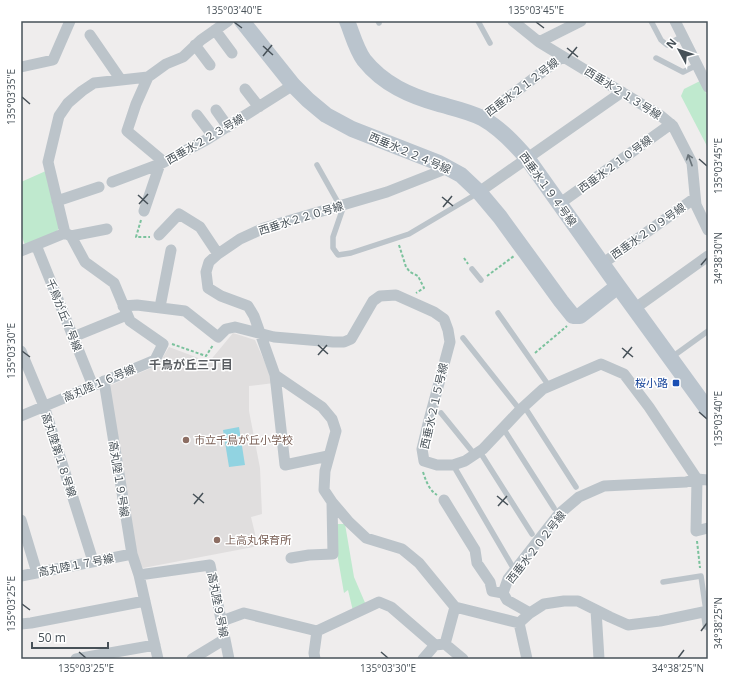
<svg xmlns="http://www.w3.org/2000/svg" width="729" height="680" viewBox="0 0 729 680" font-family="'Open Sans','Noto Sans JP',sans-serif">
  <rect width="100%" height="100%" fill="#efeded"/>
  <!-- education -->
  <path fill="#e0dede" d="M233,333l22,7 19,43 -25,3v25l11,57 2,46 -11,3 7,29 -115,22 -3,-3 -4,-12 -29,-166 51,-22 11,-18 40,15z"/>
  <!-- green -->
  <path fill="#bfe9ce" d="M700,81l8,16v51l-27,-52 3,-7z
    M48,170l12,57 -4,5 -31,13 -4,-11v-52z
    M332,524h13l9,53 12,28 -13,6 -5,-21 -4,3z"/>
  <!-- water -->
  <path fill="#91d3e1" d="M239,427l6,38 -16,2 -6,-37z"/>
  <g fill="none" stroke-linecap="round" stroke-linejoin="round">
    <!-- path -->
    <path stroke="#7bc29d" stroke-width="2" stroke-dasharray="3 2" stroke-linecap="butt" d="M141,220l-5,17h14
      M399,245l7,22 4,5 8,4 6,12 -8,5
      M464,258l4,6
      M487,276l27,-20
      M172,344l34,12 7,-11
      M535,353l32,-27
      M423,472c3,9 6,18 14,23
      M697,541l3,27"/>
    <!-- lane -->
    <path stroke="#bcc4ca" stroke-width="5.5" d="M378,21l1,2
      M478,21l12,22
      M651,21l10,19 6,5 16,-9
      M656,58l27,14 14,-7
      M317,165l23,41
      M344,205l-11,32v11l5,7 13,-2 58,-19 69,-41
      M472,269l9,11
      M498,313l51,73
      M463,338l57,72
      M672,357l36,-26
      M524,406l52,81
      M441,413l34,42
      M503,428l51,80
      M480,452l52,82
      M456,470l59,101
      M663,582l38,-6 5,35"/>
    <!-- street -->
    <path stroke="#bcc4ca" stroke-width="11" d="M513,21l26,21 42,-21
      M675,21l33,66
      M215,30l17,23
      M90,35l31,45
      M539,42l122,74 12,10 19,37 4,42 12,25
      M195,45l15,20
      M21,67l32,-7 17,-39
      M148,77l-12,27 -9,27 37,31
      M245,89l14,18
      M216,110l12,17
      M197,115l16,21
      M481,118l81,-61
      M448,168l-61,24 -123,36 -24,11 -22,15 -9,8 -3,10 2,16 13,8 27,10 6,10 21,59 47,32 10,12 4,12 -11,40 -1,19 8,12 17,20 17,16 36,11 17,14 36,44 64,16 11,-10 14,-9 20,-3h14l32,16 18,8 32,-4 48,-10
      M112,182l48,-18 46,-24 87,-55
      M479,192l143,-100
      M57,201l42,-14
      M559,204l112,-80
      M144,211l16,-47
      M65,233l-17,-71 11,-46 9,-13 14,-12 12,-8 54,-6 18,-13 17,-7 18,-17 27,-19
      M159,235l20,-21 21,13 18,27
      M71,236l36,-7
      M36,245l57,141
      M21,251l44,-18
      M602,264l93,-66
      M123,306l14,-1 48,6 33,26 8,-8 9,-2 39,10 59,5h11l7,-3 22,-38 7,-5 16,-1 38,17 10,7 4,11 2,12 -22,82 -6,25 2,12 13,4h16l12,-4 18,-12 37,-39 23,-21 58,-25 23,10 25,33 48,72
      M160,307l11,-57
      M634,309l74,-53
      M73,337l54,-22
      M21,351l23,55 49,155
      M275,375l10,90 43,-9
      M104,381l28,173 7,21
      M21,416l134,-56 8,-16 -33,-23 -16,-38 -29,-21 -14,-26 -6,-3
      M697,479l-1,52 12,-3
      M444,500l31,50 2,13 13,19 2,9 11,2
      M21,520l16,53
      M291,558l18,-3 24,-1 -1,-52
      M21,576l111,-22
      M455,607l-10,37 18,15
      M596,610l3,49
      M706,611l2,14
      M530,613l-23,-13 -4,-7 5,-14 51,-65 20,-17 25,-11 82,-4 11,-3 11,1
      M222,621l22,-8 73,18
      M519,623l8,36
      M21,624l10,-1 114,-22
      M317,631l62,-29 12,5 44,38 10,-1
      M76,659l79,-14
      M158,659l-19,-84 71,-10 19,94
      M192,659l33,-20
      M315,659l-1,-6 3,-22
      M423,659l12,-14"/>
    <!-- secondary -->
    <path stroke="#bac4cd" stroke-width="16" d="M242,21l51,64 15,15 18,15 26,14 87,34 22,12 18,17 21,25 61,84 12,15h7l38,-30
      M347,21c5,12 9,28 17,39 19,24 46,36 75,44 14,4 29,7 43,14 18,10 32,25 45,40l91,128 90,124"/>
  </g>
  <!-- one-way arrows -->
  <defs><path id="oneway-shaft" d="M-6 0H5M1.5-3L5.5 0L1.5 3" fill="none" stroke-width="1.6" stroke-linecap="round" stroke-linejoin="round"/></defs>
  <use stroke="#6a747a" href="#oneway-shaft" transform="translate(690 160) rotate(-110)"/>
  <!-- ticks -->
  <path fill="none" stroke="#475158" stroke-width="1.5" d="M234,22l8,6M536,22l8,6M263,46l10,9M567,48l11,9M263,56l9,-11M568,58l9,-11M22,97l8,7M699,159l8,7M138,195l10,9M442,197l11,9M139,204l9,-10M443,207l9,-11M701,265l6,-7M318,345l10,9M622,348l11,9M22,351l8,6M318,355l9,-10M623,358l9,-11M699,412l8,7M193,494l11,9M497,496l11,9M194,504l9,-11M498,506l9,-10M22,604l8,6M701,631l6,-8M79,652l7,6M381,652l7,6M678,658l6,-8"/>
  <!-- markers -->
  <rect fill="#1a4fb4" stroke="#fff" stroke-width="1.5" x="672" y="379" width="8" height="8" rx="2"/>
  <g fill="#8d6e63" stroke="#fff" stroke-width="1.5">
    <circle cx="186" cy="440" r="4"/>
    <circle cx="217" cy="540" r="4"/>
  </g>
  <g text-anchor="middle" stroke-width="3" stroke-linejoin="round" paint-order="stroke">
    <!-- street labels -->
    <g font-size="11" fill="#475158" stroke="#fff">
      <text transform="translate(522 87) rotate(-37)" y="4">西垂水２１２号線</text>
      <text transform="translate(623 93) rotate(32)" y="4">西垂水２１３号線</text>
      <text transform="translate(205 139) rotate(-30)" y="4">西垂水２２３号線</text>
      <text transform="translate(410 153) rotate(23)" y="4">西垂水２２４号線</text>
      <text transform="translate(615 164) rotate(-36)" y="4">西垂水２１０号線</text>
      <text transform="translate(548 189) rotate(54)" y="4">西垂水１９４号線</text>
      <text transform="translate(301 218) rotate(-17)" y="4">西垂水２２０号線</text>
      <text transform="translate(648 231) rotate(-35)" y="4">西垂水２０９号線</text>
      <text transform="translate(64 315) rotate(68)" y="4">千鳥が丘７号線</text>
      <text transform="translate(99 383) rotate(-23)" y="4">高丸陸１６号線</text>
      <text transform="translate(434 406) rotate(-77)" y="4">西垂水２１５号線</text>
      <text transform="translate(59 455) rotate(72)" y="4">高丸陸第１８号線</text>
      <text transform="translate(119 479) rotate(81)" y="4">高丸陸１９号線</text>
      <text transform="translate(536 547) rotate(-52)" y="4">西垂水２０２号線</text>
      <text transform="translate(76 565) rotate(-11)" y="4">高丸陸１７号線</text>
      <text transform="translate(218 605) rotate(79)" y="4">高丸陸９号線</text>
    </g>
    <!-- transit labels -->
    <g font-size="11" fill="#164399" stroke="#fff" text-anchor="end">
      <text x="668" y="387">桜小路</text>
    </g>
    <!-- education labels -->
    <g font-size="11" fill="#785e54" stroke="#fff" text-anchor="start">
      <text x="194" y="444">市立千鳥が丘小学校</text>
      <text x="225" y="544">上高丸保育所</text>
    </g>
    <!-- neighbourhood labels -->
    <g font-size="12" font-weight="bold" fill="#5a5d61" stroke="#fff">
      <text x="191" y="369">千鳥が丘三丁目</text>
    </g>
  </g>
  <!-- border -->
  <rect width="729" height="680" fill="none" stroke="#ffffff" stroke-width="44"/>
  <!-- north arrow -->
  <g transform="translate(679 50) rotate(310)" stroke="#ffffff" stroke-width="3" paint-order="stroke">
  <path d="M0-3L7 15L0 10L-7 15Z" fill="#475158"/>
  <text y="-6" font-size="11" font-weight="bold" text-anchor="middle" fill="#475158">N</text>
  </g>
  <!-- scale -->
  <path d="M32 642v6h76v-6" fill="none" stroke="#475158" stroke-width="2"/>
  <text x="38" y="642" font-size="12" fill="#475158" stroke="#ffffff" stroke-width="3" paint-order="stroke">50 m</text>
  <rect x="22" y="22" width="685" height="636" fill="none" stroke="#475158" stroke-width="1.5"/>
  <g font-size="10" text-anchor="middle" fill="#475158">
    <text x="234" y="14">135°03'40"E</text>
    <text x="536" y="14">135°03'45"E</text>
    <text transform="translate(11 97) rotate(-90)" y="4">135°03'35"E</text>
    <text transform="translate(718 166) rotate(-90)" y="4">135°03'45"E</text>
    <text transform="translate(718 258) rotate(-90)" y="4">34°38'30"N</text>
    <text transform="translate(11 351) rotate(-90)" y="4">135°03'30"E</text>
    <text transform="translate(718 419) rotate(-90)" y="4">135°03'40"E</text>
    <text transform="translate(11 604) rotate(-90)" y="4">135°03'25"E</text>
    <text transform="translate(718 623) rotate(-90)" y="4">34°38'25"N</text>
    <text x="86" y="672">135°03'25"E</text>
    <text x="388" y="672">135°03'30"E</text>
    <text x="678" y="672">34°38'25"N</text>
  </g>
</svg>
